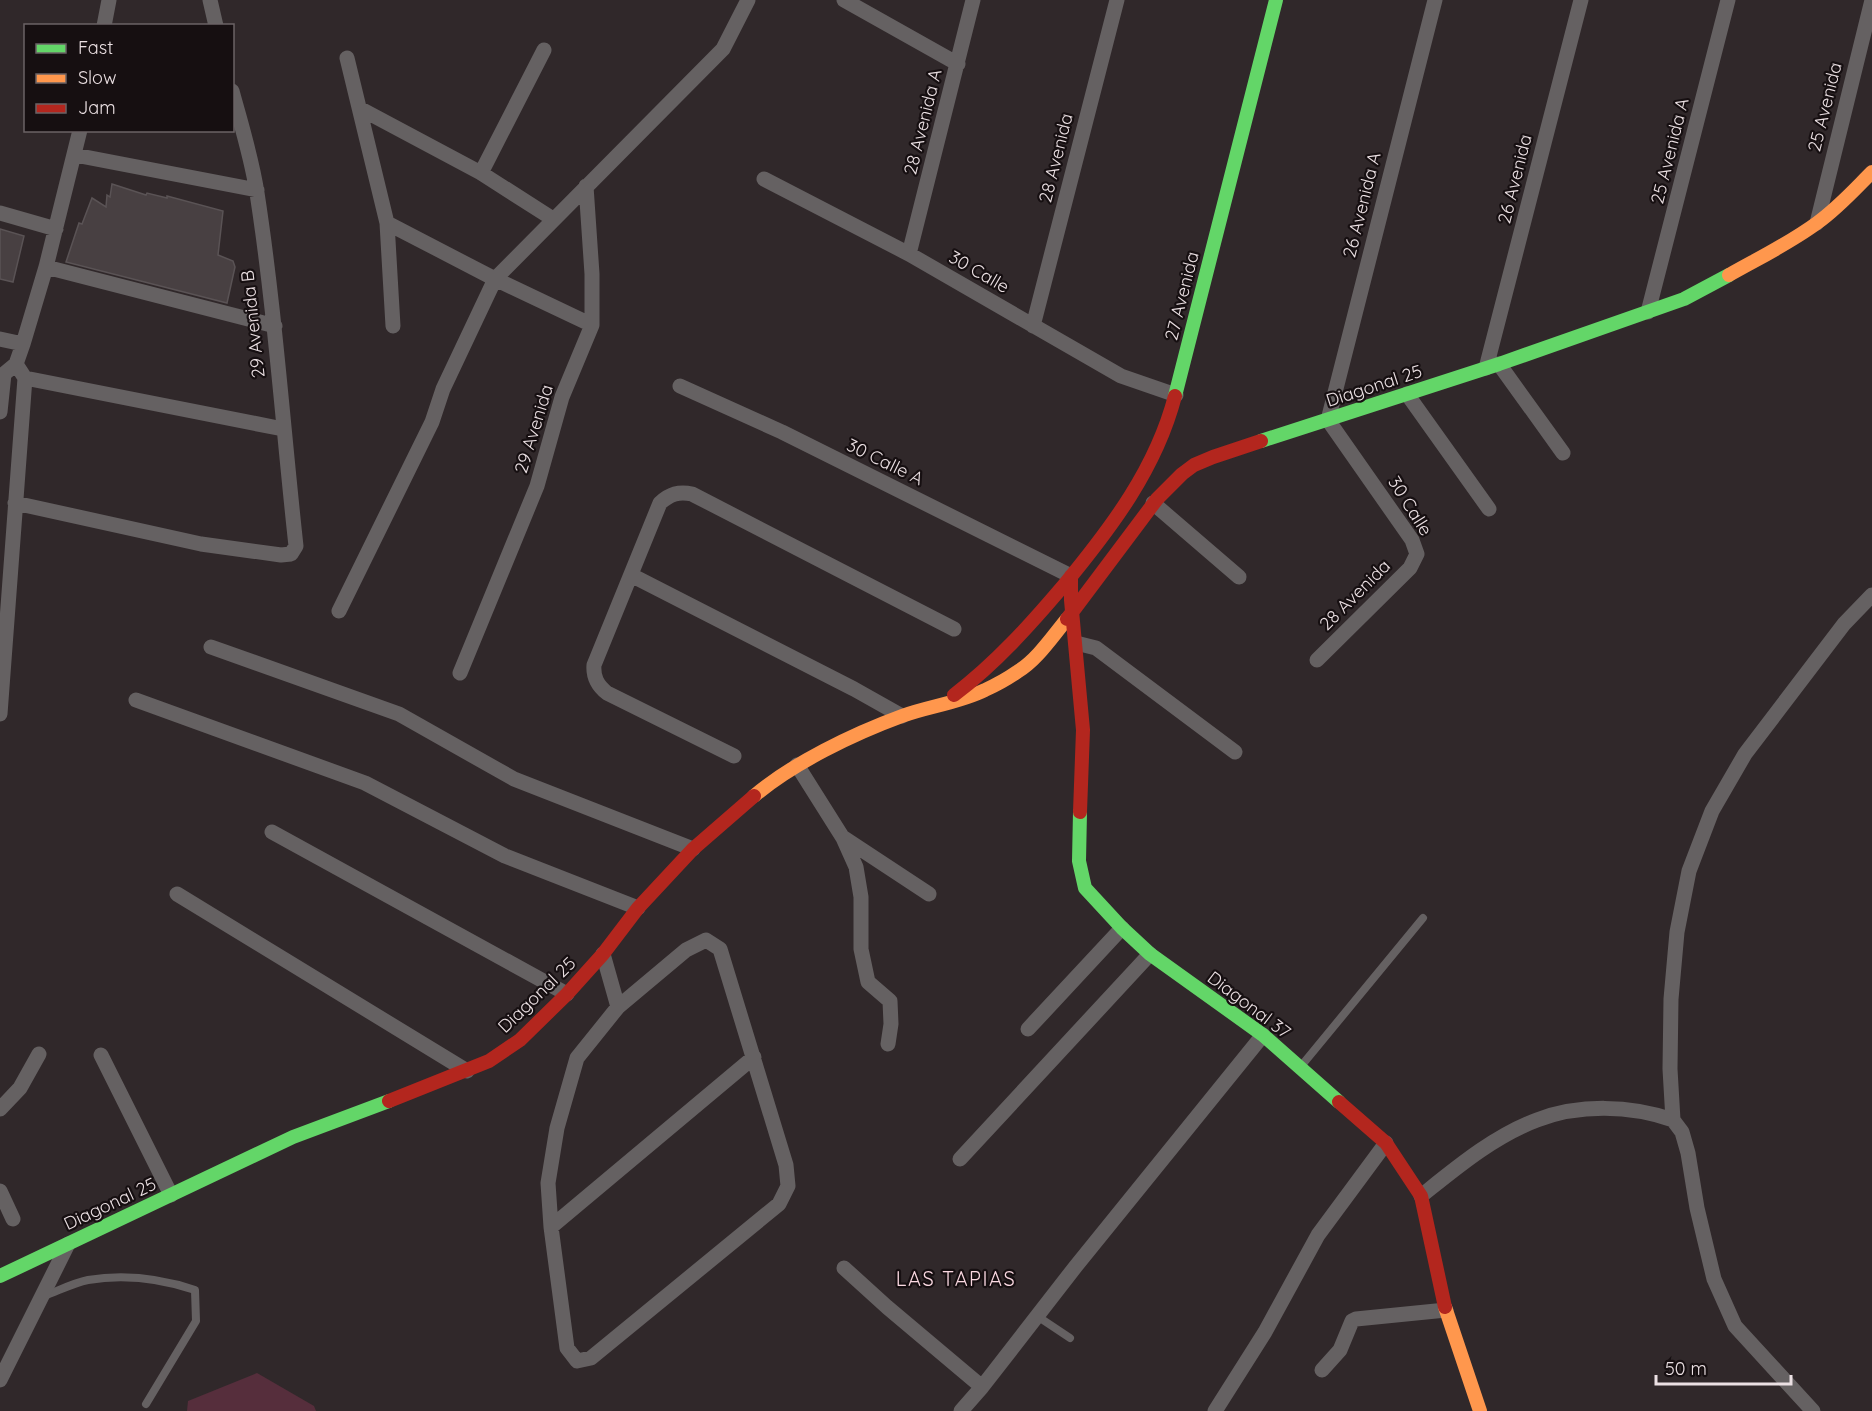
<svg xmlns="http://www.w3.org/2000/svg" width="1872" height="1411" viewBox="0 0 1872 1411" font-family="Quicksand,sans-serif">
  <rect width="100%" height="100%" fill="#30282a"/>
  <!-- green -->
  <path fill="#562e3c" d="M257,1373l57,33 2,5h-129l1,-10z"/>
  <!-- building -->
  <path fill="#484042" stroke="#5a5355" stroke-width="1.5" d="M112,184l34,11 1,-2 20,5v-2l56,15 -5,44 15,6 2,6 -8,36 -161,-41 13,-39 3,1 10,-26 14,9 1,-12 3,2z
    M0,229l24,7 -11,46 -13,-3z"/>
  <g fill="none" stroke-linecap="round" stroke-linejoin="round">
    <!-- lane -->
    <path stroke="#656162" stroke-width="8" d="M1302,1065l121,-147
      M44,1296c14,-5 29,-13 44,-16 36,-6 74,-1 107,10l1,31 -50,83
      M1037,1316l33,22"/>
    <!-- street -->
    <path stroke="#656162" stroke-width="15" d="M210,0l6,26
      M844,0l114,64
      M104,26l5,-26
      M347,58l40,165 6,103
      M361,109l120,64 72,46
      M75,155l182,35
      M481,173l63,-123
      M764,179l145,75 212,122 55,19
      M0,213l56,16
      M387,223l108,56 97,46
      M1817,223l55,-223
      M909,254l64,-254
      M46,267l229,59
      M1648,312l80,-312
      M1033,326l84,-326
      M0,339l23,5
      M1499,364l64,89
      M1486,368l95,-368
      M25,378l258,51
      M680,386l102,46 289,144
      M1407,394l82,115
      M0,412l4,-38 12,-10 7,-20 23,-77 34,-137
      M15,503l186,41 80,11 10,-1 5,-8c-13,-118 -21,-236 -39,-353 -5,-34 -16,-69 -25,-102
      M1153,503l86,74
      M631,575l223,114 48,27
      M339,611l93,-189 11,-33 52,-110 228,-230 25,-49
      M1076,643l20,5 139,104
      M211,647l188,67 115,65 179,70
      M1317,660l93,-92 7,-14 -5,-14 -84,-120 107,-420
      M460,673l77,-187 25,-89 30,-72v-51l-6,-88
      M136,700l229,83 140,73 133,52
      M0,714l25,-336 -9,-14
      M734,756l-127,-63c-10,-8 -14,-16 -13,-28l66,-162c10,-9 19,-12 32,-9l262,135
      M797,765l46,73 13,29 5,30v52l7,33 22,19 1,23 -3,20
      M272,832l295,162
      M844,838l85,56
      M177,894l290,177
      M706,940l14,9 66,216 2,21 -9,18 -188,154 -14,3 -10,-13 -16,-121 -3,-44 9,-55 20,-70 41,-51 68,-57z
      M603,954l15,53
      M1028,1029l94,-101
      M101,1055l70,140
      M0,1109l20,-21 19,-34
      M960,1159l190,-205
      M0,1191l13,28
      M1421,1196c35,-28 73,-60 116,-76 42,-16 93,-15 136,0
      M551,1227l203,-170
      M844,1268l43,39 95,80
      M1322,1370l18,-20 12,-29 4,-2 90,-9
      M0,1380l68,-136
      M961,1411l21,-24 94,-121 187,-231
      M1215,1411l50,-79 53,-97 68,-92
      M1813,1411l-78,-85 -21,-47 -17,-71 -9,-55 -6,-21 -9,-12 -3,-51 1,-70 6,-67 12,-61 23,-60 33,-57 99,-130 28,-29"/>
    <!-- fast -->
    <path stroke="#63d668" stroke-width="14" d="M1175,396l101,-396
      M1261,441l238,-77 185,-65 45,-24
      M1080,812l-1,49 6,27 37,40 28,26 113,81 76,67
      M0,1276l293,-139 96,-36"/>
    <!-- slow -->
    <path stroke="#ff974d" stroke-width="14" d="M1729,275c30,-17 61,-32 88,-52 21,-15 37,-33 55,-51
      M754,796c39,-33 99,-62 148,-80 27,-10 57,-13 83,-26 11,-5 22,-11 32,-18 20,-12 35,-35 50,-53
      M1445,1307l35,104"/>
    <!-- jam -->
    <path stroke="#b3261e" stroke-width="14" d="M1071,576v24l12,130 -3,82
      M1067,619l90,-120 25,-25 12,-9 19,-8 48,-16
      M954,695c42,-32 76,-70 110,-110 47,-57 92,-116 111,-189
      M389,1101l100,-40 31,-21 47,-46 36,-40 35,-46 55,-59 61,-53
      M1339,1102l47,41 35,53 24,111"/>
  </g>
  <g text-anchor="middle" stroke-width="4.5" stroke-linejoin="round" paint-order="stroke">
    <!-- street labels -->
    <g font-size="18" fill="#ebe0e3" stroke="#160f11">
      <text transform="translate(1825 107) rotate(-76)" y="6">25 Avenida</text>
      <text transform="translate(923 122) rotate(-76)" y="6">28 Avenida A</text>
      <text transform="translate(1670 151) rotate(-76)" y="6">25 Avenida A</text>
      <text transform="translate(1056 158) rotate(-76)" y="6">28 Avenida</text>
      <text transform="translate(1515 179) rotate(-76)" y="6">26 Avenida</text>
      <text transform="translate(1362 205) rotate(-76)" y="6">26 Avenida A</text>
      <text transform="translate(979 272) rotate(30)" y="6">30 Calle</text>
      <text transform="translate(1182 296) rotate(-76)" y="6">27 Avenida</text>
      <text transform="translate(253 324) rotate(-96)" y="6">29 Avenida B</text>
      <text transform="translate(1374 386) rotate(-18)" y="6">Diagonal 25</text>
      <text transform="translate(534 429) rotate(-73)" y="6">29 Avenida</text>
      <text transform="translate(885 462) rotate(26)" y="6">30 Calle A</text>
      <text transform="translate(1410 506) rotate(58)" y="6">30 Calle</text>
      <text transform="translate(1355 595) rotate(-45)" y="6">28 Avenida</text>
      <text transform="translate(537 995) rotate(-44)" y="6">Diagonal 25</text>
      <text transform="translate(1249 1005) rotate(37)" y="6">Diagonal 37</text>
      <text transform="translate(110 1204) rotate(-25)" y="6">Diagonal 25</text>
    </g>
    <!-- neighbourhood labels -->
    <g font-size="20" letter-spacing="1.5" fill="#fbd9e2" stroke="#160f11">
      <text x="956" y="1286">LAS TAPIAS</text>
    </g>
  </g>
  <!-- legend -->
  <rect x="24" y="24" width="210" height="108" fill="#160f11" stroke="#6b6365" stroke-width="1.5"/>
  <rect x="36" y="44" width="30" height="9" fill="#63d668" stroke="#6b6365" stroke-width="1.5"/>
  <text x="78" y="54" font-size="18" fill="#ebe0e3">Fast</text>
  <rect x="36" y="74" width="30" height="9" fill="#ff974d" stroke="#6b6365" stroke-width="1.5"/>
  <text x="78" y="84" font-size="18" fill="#ebe0e3">Slow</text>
  <rect x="36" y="104" width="30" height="9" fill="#b3261e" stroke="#6b6365" stroke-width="1.5"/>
  <text x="78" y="114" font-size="18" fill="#ebe0e3">Jam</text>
  <!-- scale -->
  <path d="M1656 1375v9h135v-9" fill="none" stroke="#ebe0e3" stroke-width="3"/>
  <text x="1665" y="1375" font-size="18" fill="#ebe0e3" stroke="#160f11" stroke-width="4.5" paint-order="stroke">50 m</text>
</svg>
